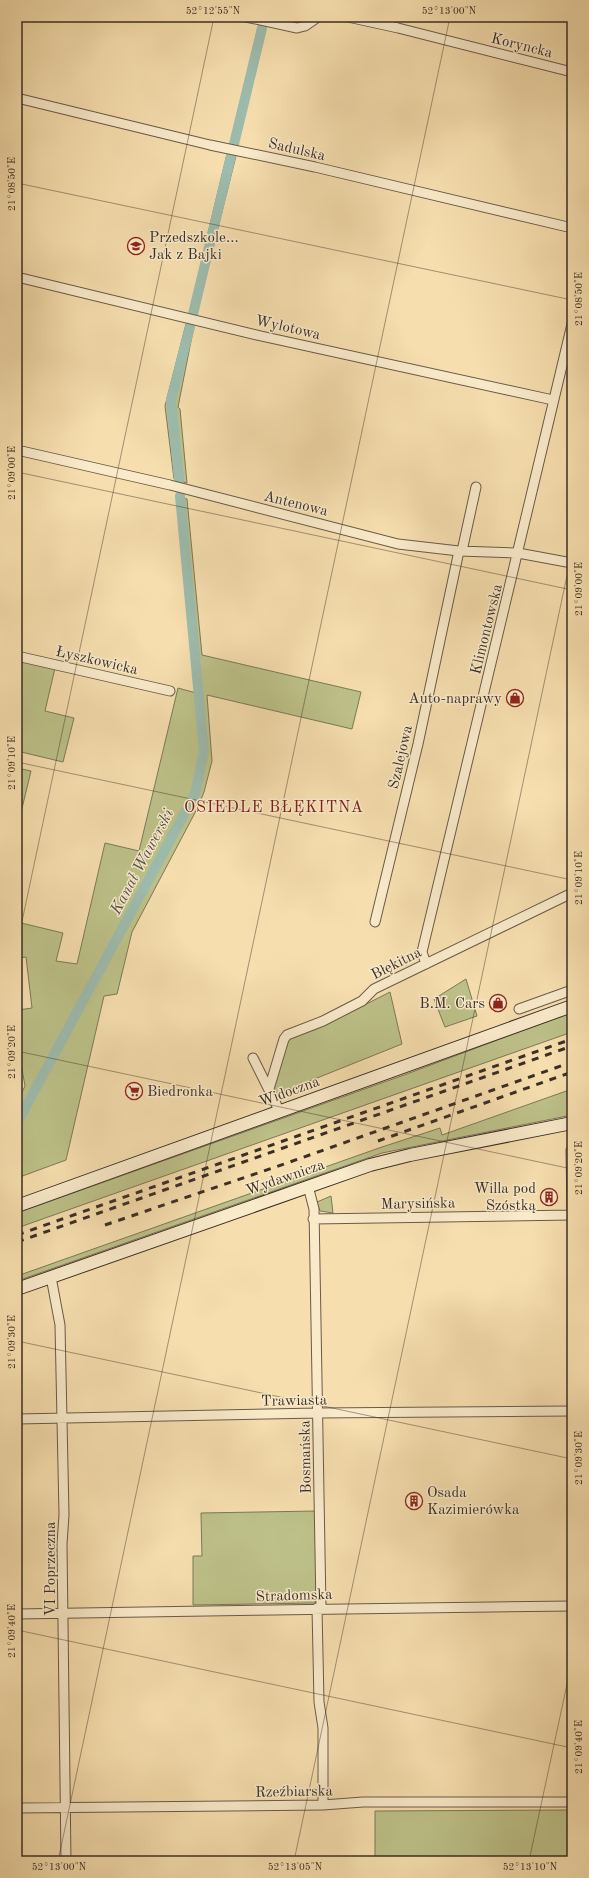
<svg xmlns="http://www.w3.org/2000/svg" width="589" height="1878" viewBox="0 0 589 1878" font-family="'Old Standard TT',serif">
  <rect width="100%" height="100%" fill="#f6deae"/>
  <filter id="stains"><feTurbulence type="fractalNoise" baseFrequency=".005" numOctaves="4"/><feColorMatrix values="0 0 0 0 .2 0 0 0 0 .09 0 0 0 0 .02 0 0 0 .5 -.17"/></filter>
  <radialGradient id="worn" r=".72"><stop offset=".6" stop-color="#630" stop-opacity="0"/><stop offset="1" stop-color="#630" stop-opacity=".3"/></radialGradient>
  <!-- green -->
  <path fill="#bdc189" stroke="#7c7858" d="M258,27l8,2 -28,114 -6,-1z
    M227,154l9,2 -40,159 -5,-1 18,-80 -1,-1z
    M186,324l8,2 -16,81 2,2 7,74 -13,-4 -9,-73z
    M177,497l10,2 15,156 159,37 -9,37 -145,-34 5,66 -8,31 -6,15 -66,125 -15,62 -13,2 -38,164 -49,18v-76l8,-16 -8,-46v-15l4,-1 -3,-14 14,-2 -6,-51 -9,1v-36l46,11 -7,28 21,3 28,-121 34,8 39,-163 18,5z
    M26,661l29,7 -10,43 29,7 -11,44 -46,-11v-69l4,-18z
    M17,768l14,3 -14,58z
    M466,979l11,37 -32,11 -11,-28z
    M390,992l12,52 -125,50 -3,-5 11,-41 3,-8 5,-4 32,-11z
    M572,1012v20l-555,196v-15l387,-138z
    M572,1089v26l-190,38 -365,128v-5l362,-128 61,-20 2,7z
    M331,1196l2,17 -13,-2 -3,-9z
    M316,1511l1,87 -2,5 -122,2v-49h9l-1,-43z
    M568,1810l1,51h-194v-50z"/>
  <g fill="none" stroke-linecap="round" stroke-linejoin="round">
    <!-- canal -->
    <path stroke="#9dbcad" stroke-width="10" d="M234,144l28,-116
      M193,314l38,-158
      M179,479l-8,-79 19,-73
      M17,1123l178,-329 9,-43 -24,-255"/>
    <!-- street casing -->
    <g stroke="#6a5a48" stroke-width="11">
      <path id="street" d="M246,17l51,11 8,-2 13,-9
        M348,17l50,11 174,44
        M17,98l193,47 105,22 257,61
        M17,277l244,59 292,64
        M17,450l153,35 228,59 61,7 59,2 54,10
        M462,551l14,-64
        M17,656l153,35
        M375,922l43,-178 41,-193
        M426,964l-4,-12 150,-628
        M519,1009l53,-19
        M253,1058l27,54
        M269,1089l15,-50 3,-4 36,-14 39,-20 12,-12 198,-96
        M571,1150l1,63
        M308,1186l6,23 7,399
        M313,1219l259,-4
        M51,1277l9,48 4,190 -2,29 4,317
        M17,1419l301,-6 254,-2
        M317,1608l2,94 4,26v77
        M17,1614c185,-2 370,-7 555,-8
        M17,1808l306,-3 40,-3h209"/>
    </g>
    <!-- secondary casing -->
    <g stroke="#3b2e26" stroke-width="14">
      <path id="secondary" d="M17,1206l555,-200
        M17,1289l353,-124 40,-10 162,-32"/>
    </g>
    <!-- street -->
    <use href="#street" stroke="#f9eaca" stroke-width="9"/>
    <!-- secondary -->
    <use href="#secondary" stroke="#f9eaca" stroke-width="12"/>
    <!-- rail -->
    <path stroke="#3b2e26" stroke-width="3" stroke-dasharray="7 7" stroke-linecap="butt" d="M378,1141l194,-69
      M105,1225l182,-62 285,-101
      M17,1235l555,-196
      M17,1242l555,-196"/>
  </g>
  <!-- ticks -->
  <path fill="none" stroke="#3b2e26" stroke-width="1" stroke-opacity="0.45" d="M17,183l555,117M17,472l555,118M17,762l555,118M17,945l197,-928M17,1051l555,118M17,1341l555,118M17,1630l555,118M58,1861l392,-1844M294,1861l278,-1309M529,1861l43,-200"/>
  <!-- icons -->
  <defs>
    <g id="school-ring" transform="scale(0.9)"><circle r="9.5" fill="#f9eaca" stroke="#8f2418" stroke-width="1.5"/><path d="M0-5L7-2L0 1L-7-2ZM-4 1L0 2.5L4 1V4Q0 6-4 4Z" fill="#8f2418"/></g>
    <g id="shop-ring" transform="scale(0.9)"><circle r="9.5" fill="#f9eaca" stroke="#8f2418" stroke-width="1.5"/><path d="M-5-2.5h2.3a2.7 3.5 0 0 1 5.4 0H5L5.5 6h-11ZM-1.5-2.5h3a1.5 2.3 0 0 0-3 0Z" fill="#8f2418"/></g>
    <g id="supermarket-ring" transform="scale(0.9)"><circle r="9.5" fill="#f9eaca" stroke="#8f2418" stroke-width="1.5"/><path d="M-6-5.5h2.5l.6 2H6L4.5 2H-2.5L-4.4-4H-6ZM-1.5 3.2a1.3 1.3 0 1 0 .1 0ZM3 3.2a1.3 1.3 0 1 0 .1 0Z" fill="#8f2418"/></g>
    <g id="building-ring" transform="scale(0.9)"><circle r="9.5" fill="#f9eaca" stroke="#8f2418" stroke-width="1.5"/><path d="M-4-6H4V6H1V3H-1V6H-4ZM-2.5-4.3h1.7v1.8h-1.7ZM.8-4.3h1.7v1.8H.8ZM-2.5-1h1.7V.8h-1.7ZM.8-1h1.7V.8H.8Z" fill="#8f2418"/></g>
  </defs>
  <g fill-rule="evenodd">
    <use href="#school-ring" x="136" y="246"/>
    <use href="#shop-ring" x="515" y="698"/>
    <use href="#shop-ring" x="498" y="1003"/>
    <use href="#supermarket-ring" x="134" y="1091"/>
    <use href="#building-ring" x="549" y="1197"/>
    <use href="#building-ring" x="414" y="1501"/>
  </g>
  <g text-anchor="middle" stroke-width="3" stroke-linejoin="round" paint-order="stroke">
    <!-- street labels -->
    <g font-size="15" fill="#3b2e26" stroke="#f9eaca">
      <text transform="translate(522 45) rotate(14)" y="5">Koryncka</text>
      <text transform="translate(297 149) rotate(13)" y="5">Sadulska</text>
      <text transform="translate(288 327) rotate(13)" y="5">Wylotowa</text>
      <text transform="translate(296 503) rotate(14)" y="5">Antenowa</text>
      <text transform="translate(486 629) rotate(-76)" y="5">Klimontowska</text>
      <text transform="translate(97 660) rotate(13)" y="5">Łyszkowicka</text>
      <text transform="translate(400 757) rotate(-77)" y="5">Szalejowa</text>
      <text transform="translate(396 963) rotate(-27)" y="5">Błękitna</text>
      <text transform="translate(289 1091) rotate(-20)" y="5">Widoczna</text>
      <text transform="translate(285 1177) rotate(-19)" y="5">Wydawnicza</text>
      <text transform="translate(418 1203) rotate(-1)" y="5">Marysińska</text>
      <text transform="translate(294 1400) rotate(-1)" y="5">Trawiasta</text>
      <text transform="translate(305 1457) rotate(-91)" y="5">Bosmańska</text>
      <text transform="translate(50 1569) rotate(-90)" y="5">VI Poprzeczna</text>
      <text transform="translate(294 1595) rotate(-2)" y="5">Stradomska</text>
      <text transform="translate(294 1791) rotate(-1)" y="5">Rzeźbiarska</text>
    </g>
    <!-- poi labels -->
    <g font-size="15" fill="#3b2e26" stroke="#f9eaca" text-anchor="start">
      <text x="149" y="242">Przedszkole...<tspan x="149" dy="17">Jak z Bajki</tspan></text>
      <text x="502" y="703" text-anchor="end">Auto-naprawy</text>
      <text x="485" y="1008" text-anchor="end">B.M. Cars</text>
      <text x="147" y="1096">Biedronka</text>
      <text x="536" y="1193" text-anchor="end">Willa pod<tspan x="536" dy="17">Szóstką</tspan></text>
      <text x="427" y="1497">Osada<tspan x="427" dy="17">Kazimierówka</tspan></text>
    </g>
    <!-- neighbourhood labels -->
    <g font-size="16" letter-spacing="1" fill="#7a1f14" stroke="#f9eaca">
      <text x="274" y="812">OSIEDLE BŁĘKITNA</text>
    </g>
    <!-- water labels -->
    <g font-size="16" font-style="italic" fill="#545248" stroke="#f9eaca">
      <text transform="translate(141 861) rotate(-62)" y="6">Kanał Wawerski</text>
    </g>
  </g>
  <!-- margin -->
  <rect width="589" height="1878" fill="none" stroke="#f6deae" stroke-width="44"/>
  <rect x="22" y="22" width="545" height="1834" fill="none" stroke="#3b2e26" stroke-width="1.5"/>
  <g font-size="10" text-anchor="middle" fill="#3b2e26">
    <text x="213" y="14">52°12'55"N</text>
    <text x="449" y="14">52°13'00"N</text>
    <text transform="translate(11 184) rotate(-90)" y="4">21°08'50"E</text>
    <text transform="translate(578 299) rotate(-90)" y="4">21°08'50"E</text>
    <text transform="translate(11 473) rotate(-90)" y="4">21°09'00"E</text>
    <text transform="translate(578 589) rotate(-90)" y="4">21°09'00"E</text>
    <text transform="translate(11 763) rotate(-90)" y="4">21°09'10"E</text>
    <text transform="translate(578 878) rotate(-90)" y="4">21°09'10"E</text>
    <text transform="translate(11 1052) rotate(-90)" y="4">21°09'20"E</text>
    <text transform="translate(578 1168) rotate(-90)" y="4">21°09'20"E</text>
    <text transform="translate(11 1342) rotate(-90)" y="4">21°09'30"E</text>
    <text transform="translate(578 1458) rotate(-90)" y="4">21°09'30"E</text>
    <text transform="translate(11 1631) rotate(-90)" y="4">21°09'40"E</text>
    <text transform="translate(578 1747) rotate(-90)" y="4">21°09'40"E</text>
    <text x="59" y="1870">52°13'00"N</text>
    <text x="295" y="1870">52°13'05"N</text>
    <text x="530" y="1870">52°13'10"N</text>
  </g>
  <rect width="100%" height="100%" filter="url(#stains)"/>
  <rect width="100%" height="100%" fill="url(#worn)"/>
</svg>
